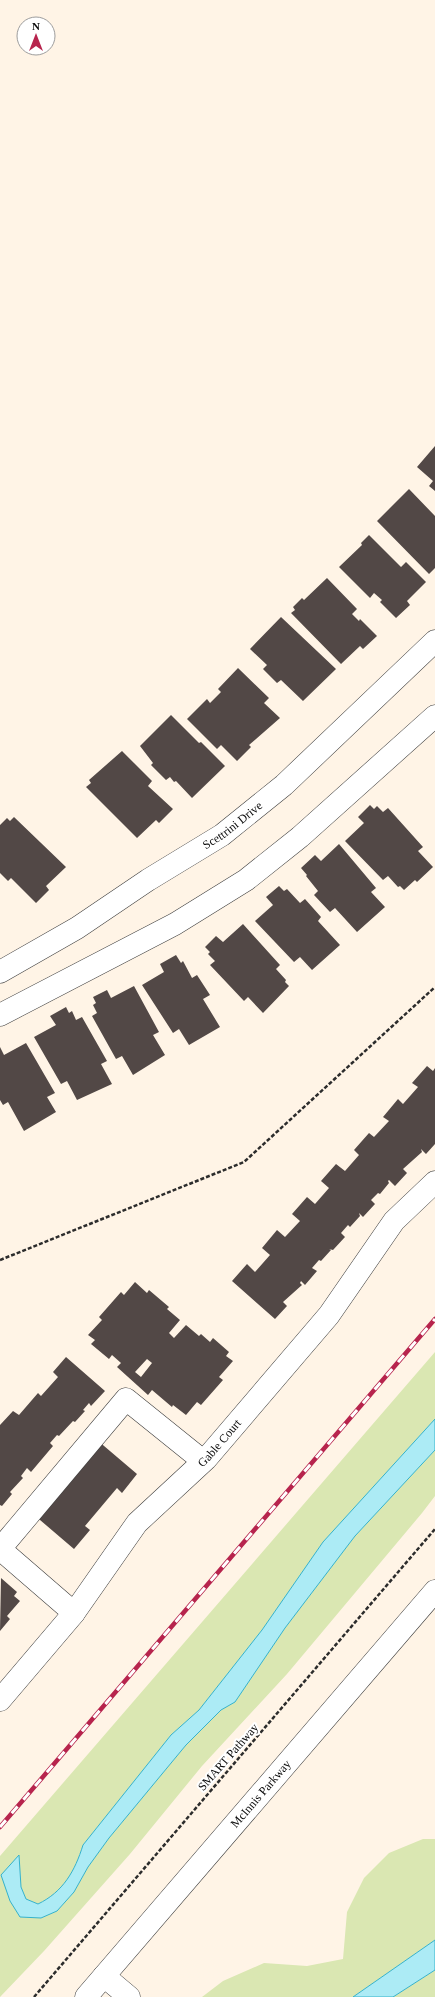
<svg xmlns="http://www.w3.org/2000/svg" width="435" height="1997" viewBox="0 0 435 1997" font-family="Georgia,serif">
  <rect width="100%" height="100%" fill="#fff4e6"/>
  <!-- green -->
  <path fill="#dae7b2" d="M435,1352v67l-112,123 -61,88 -63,80 -28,25 -88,110c-8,26 -19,47 -45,59l-12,-5 -5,-12 -2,-31 -17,19 8,26 31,17 16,-7 17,-19 14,-25 21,-29 77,-93 33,-34 16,-9 50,-74 70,-92 80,-86v46l-13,17 -135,161 -85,92 -72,88 -86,97 -44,46v-141z
    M423,1839h12v101l-82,57h-151l21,-16 41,-18 43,3 36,-7 4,-47 17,-34 25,-25z
    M435,1970v27h-42l36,-23z"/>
  <!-- water -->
  <path fill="#acebf5" stroke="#34b2cb" d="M435,1419v31l-80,86 -70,92 -50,74 -14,8 -35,35 -77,93 -21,29 -14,25 -17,19 -16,7 -21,-1 -10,-16 -9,-26 18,-20 2,32 5,12 12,5c25,-12 37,-33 45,-59l88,-110 28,-25 63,-80 61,-88z
    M435,1940v30l-42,27h-40z"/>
  <!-- building -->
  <path fill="#524846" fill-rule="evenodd" d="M435,446v45l-6,-5 4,-5 -16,-14z
    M409,489l26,27v52l-6,6 -52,-53z
    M369,535l32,32 5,-5 20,20 -19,19 3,4 -14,13 -16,-16 2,-2 -8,-7 -4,5 -31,-31 23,-22 -1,-2z
    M327,578l30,31 -5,5 7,7 1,-2 17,17 -14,13 -3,-3 -19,18 -50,-51 4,-3 -2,-3 9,-9 2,2z
    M281,617l55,52 -33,32 -22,-21 -4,3 -14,-14 4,-4 -17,-16z
    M238,668l31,30 -5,5 16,15 -31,27 2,2 -14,14 -16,-16 -4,4 -30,-30 20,-20 3,4 11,-11 -3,-3z
    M171,715l28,28 2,-1 24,24 -33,32 -16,-17 -2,1 -4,-5 -4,3 -15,-15 2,-2 -13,-17z
    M122,751l30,30 -4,5 25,23 -14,14 -3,-3 -19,18 -51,-51 5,-4 -2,-3z
    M370,805l4,4 3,-3 6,6 5,-4 35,39 -5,4 15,16 -16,15 -2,-2 -11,10 -4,-4 -2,1 -10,-11 -5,4 -38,-39 19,-18 -6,-6z
    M14,817l52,50 -20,19 3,4 -13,13 -25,-25 -3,3 -8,-8v-48l7,-7 3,3z
    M339,844l37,44 -5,4 14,15 -28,25 -22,-24 -5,4 -16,-17 4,-4 -12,-15 1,-1 -6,-7 14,-13 6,6z
    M279,886l5,5 3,-2 13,14 5,-4 16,18 -3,4 22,24 -28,25 -12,-13 -6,5 -39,-41 18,-16 -7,-8z
    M243,924l37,41 -4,4 10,11 -1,2 4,4 -26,27 -15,-16 -4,4 -34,-36 5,-4 -7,-7 2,-2 -5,-5 11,-11 7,6z
    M176,955l5,8 2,-2 9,17 5,-3 13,20 -7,4 17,28 -31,18 -10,-16 -6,4 -31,-48 22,-13 -4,-8z
    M134,986l25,46 -6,3 12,20 -32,20 -11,-19 -6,3 -24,-43 5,-3 -4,-8 3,-2 -3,-6 14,-7 4,8z
    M66,1007l3,6 3,-2 4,9 6,-3 25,44 -6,3 11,20 -35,16 -10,-19 -6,3 -27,-47 22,-12 -6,-9z
    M26,1043l29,50 -8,4 9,15 -32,19 -16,-29 -5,3 -3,-5v-53l4,8z
    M427,1066l6,5 2,-3v76l-9,10 -5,-5 1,3 -19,17 4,4 -12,13 -6,-6 -1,1 1,2 -9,11 -2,-1 -7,7 4,4 -12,13 -4,-4 1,3 -10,11 -2,-2 -7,8 4,4 -12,13 -4,-1 2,1 -10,11 -2,-1 -7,8 5,3 -12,14 -4,-4 -1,2 2,2 -19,17 4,4 -12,13 -43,-38 15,-17 8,8 15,-17 -8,-7 15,-18 8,7 15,-16 -8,-7 15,-17 8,7 14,-16 -8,-7 15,-17 9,7 14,-16 -5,-5 15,-17 5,4 15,-16 -6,-4 15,-18 5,5 15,-17 -6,-4z
    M135,1282l12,11 2,-3 20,17 -2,2 13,11 -11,13 5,5 12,-13 13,11 2,-2 9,8 3,-4 16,14 -3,4 7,5 -14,16 4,3 -22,25 -4,-3 -11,13 -13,-10 -1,2 -20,-17 -4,5 -31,-28 4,-4 -9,-8 -3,4 -18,-15 4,-4 -7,-5 14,-15 -3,-3 22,-25 3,3zM147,1359l5,4 -11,14 -6,-5z
    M66,1357l39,34 -14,15 -2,-3 -6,7 2,1 -10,11 -2,-1 -14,15 -2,-1 -7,8 3,3 -22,26 -4,-4 -6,8 2,2 -13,14 2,2 -10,12 -2,-1v-80l13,-14 6,4 19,-22 3,3 17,-19 -5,-5z
    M97,1440l40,34 -15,19 -5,-5 -32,38 5,4 -16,19 -41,-35z
    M1,1578l16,14 -3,4 6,5 -13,15 3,3 -10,12z"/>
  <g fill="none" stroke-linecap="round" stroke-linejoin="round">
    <!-- minor casing -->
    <g stroke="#3d3d3d" stroke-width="23">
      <g id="minor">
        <path id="s1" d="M0,972l77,-44 71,-48 74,-45 62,-50 151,-144"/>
        <path d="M0,1015l175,-91 71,-44 54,-43 135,-121"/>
        <path d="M74,1613l-74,-64 126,-150 77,62"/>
        <path id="s2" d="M0,1700l74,-87 63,-90 69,-64 123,-144 65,-94 41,-39"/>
        <path d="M104,1976l25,21"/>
        <path id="s3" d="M86,1997l349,-406"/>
      </g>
    </g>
    <!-- path -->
    <path stroke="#2c2c2c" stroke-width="2.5" stroke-dasharray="4 2" stroke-linecap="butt" d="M0,1260l244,-98 191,-175
      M34,1997l401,-468"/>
    <!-- minor -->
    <use href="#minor" stroke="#fff" stroke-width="22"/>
    <!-- rail casing -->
    <g stroke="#b7244d" stroke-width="4.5">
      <path id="rail" d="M0,1827l435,-508"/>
    </g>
    <!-- rail -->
    <use href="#rail" stroke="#fff" stroke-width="3" stroke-dasharray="9" stroke-linecap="butt"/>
  </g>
  <g text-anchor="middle" stroke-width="4" stroke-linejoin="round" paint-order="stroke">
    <!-- street labels -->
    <g font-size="12" fill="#0a0a0a" stroke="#fff">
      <text dy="4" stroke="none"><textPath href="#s1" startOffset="275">Scettrini Drive</textPath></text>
      <text dy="4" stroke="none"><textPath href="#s2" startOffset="339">Gable Court</textPath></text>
      <text transform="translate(228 1757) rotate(-49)" y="4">SMART Pathway</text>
      <text dy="4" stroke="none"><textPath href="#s3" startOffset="268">McInnis Parkway</textPath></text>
    </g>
  </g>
  <!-- north arrow -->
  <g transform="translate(36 36)"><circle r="19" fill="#ffffff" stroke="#9d9d9d"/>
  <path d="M0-3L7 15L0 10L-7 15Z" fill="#b7244d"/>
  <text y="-6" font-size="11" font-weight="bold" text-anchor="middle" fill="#0a0a0a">N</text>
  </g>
</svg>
